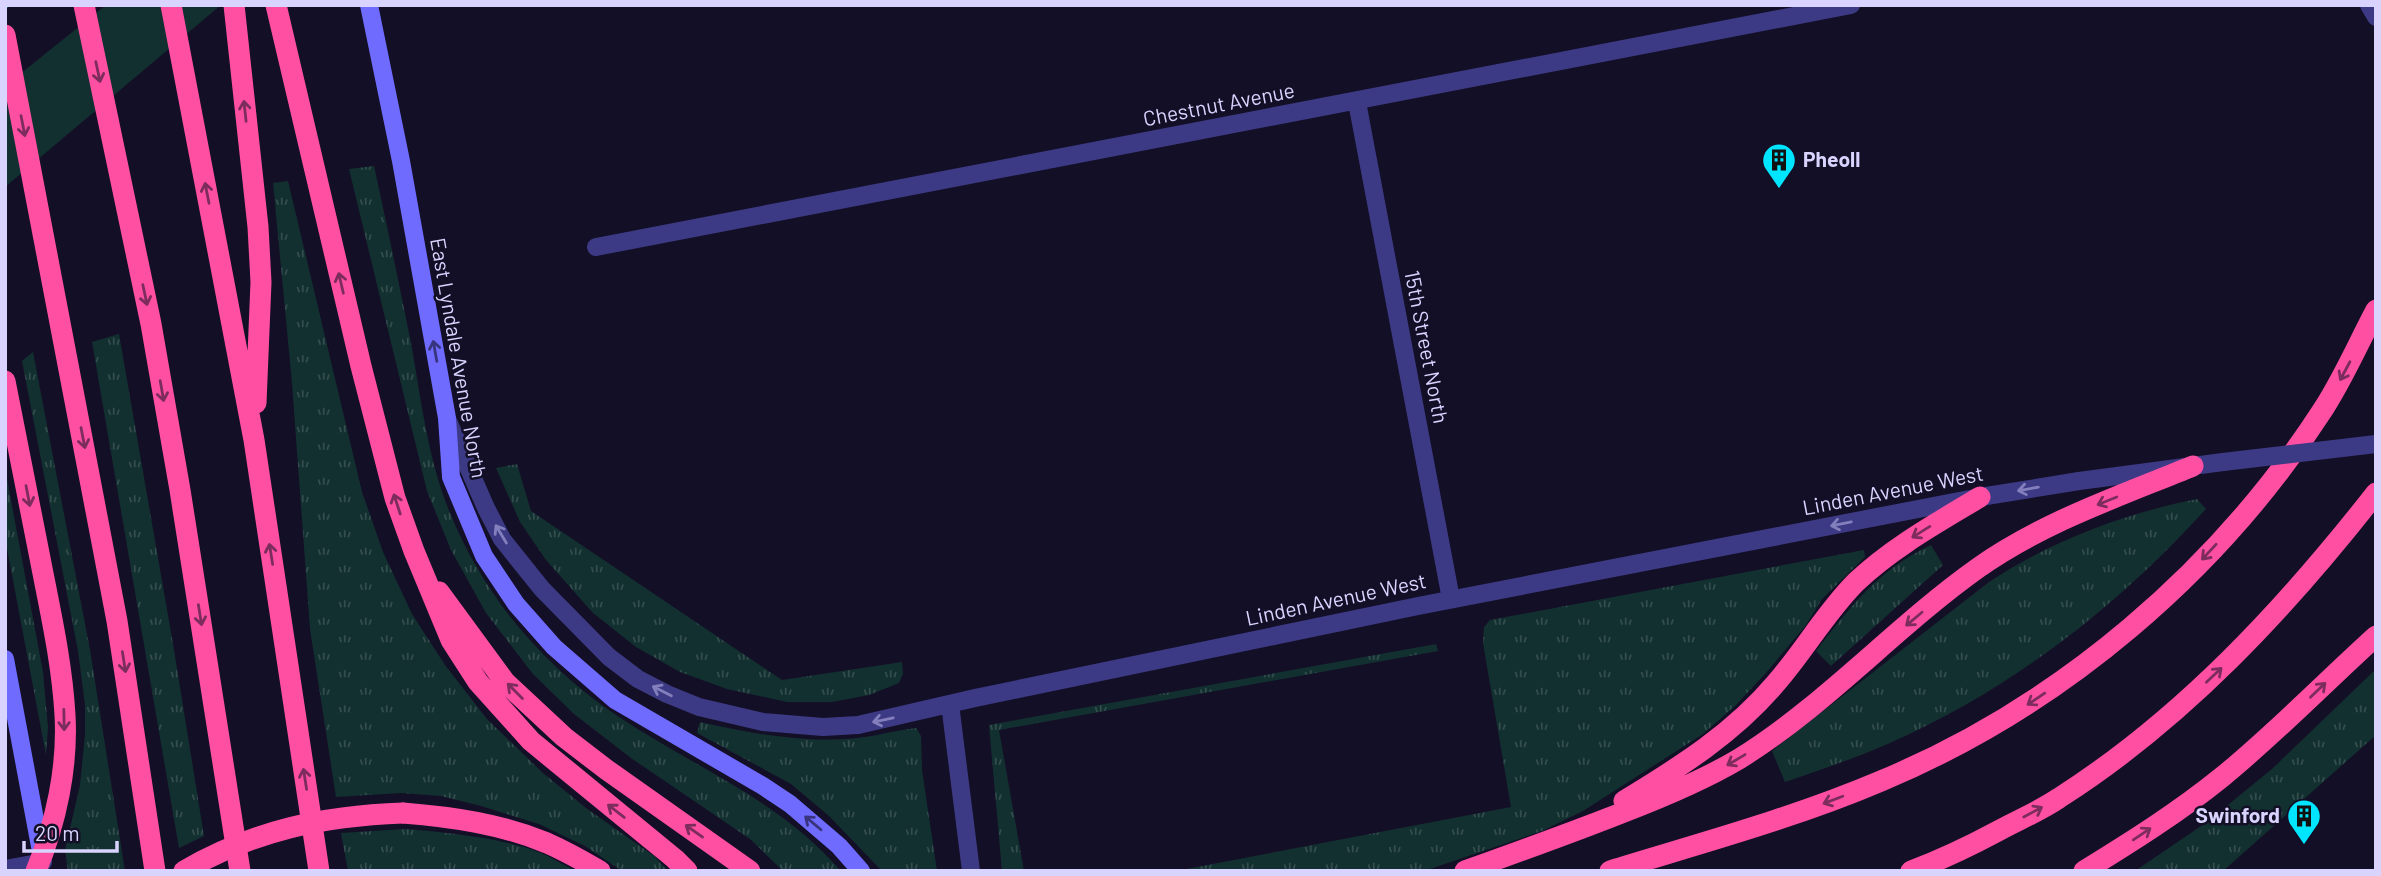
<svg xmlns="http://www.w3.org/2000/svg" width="2381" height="876" viewBox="0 0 2381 876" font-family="Barlow,sans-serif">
  <defs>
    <pattern id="grass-tufts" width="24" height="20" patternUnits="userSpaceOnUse" patternTransform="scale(1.75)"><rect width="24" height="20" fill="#12302f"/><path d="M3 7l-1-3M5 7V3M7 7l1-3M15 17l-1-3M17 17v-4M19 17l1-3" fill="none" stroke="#344d4e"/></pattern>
  </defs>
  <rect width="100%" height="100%" fill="#130f26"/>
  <!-- grass -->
  <path fill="url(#grass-tufts)" d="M374,166c13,59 25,118 37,177 10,56 17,117 39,170 34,83 92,152 166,202 77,52 163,84 225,156h-58l-33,-32 -119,-81 -57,-44 -41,-40 -47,-61 -35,-63 -24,-59 -78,-322z
    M288,181l74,311 21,60 29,62 33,51 42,54 56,54 43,35 68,48 14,15h-46l-37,-25 -46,-22 -58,-18 -40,-10 -40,-3 -65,4 -26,-168 -18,-246 -19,-200z
    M119,334l54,310 31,192 -25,12 -87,-506z
    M33,352l57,298 35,221h-57l-3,-21 15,-65 5,-50v-30l-7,-54 -56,-290z
    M517,464l14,47 251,169 120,-18 1,12 -4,9 -30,12 -37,7h-45l-60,-13 -47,-17 -44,-25 -43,-34 -47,-53 -26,-38 -24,-54z
    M5,468l38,204 5,55 -2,28 -41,-217z
    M2197,499l9,10c-89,98 -194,180 -316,234 -34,15 -70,27 -105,39l-13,-31 217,-169c64,-42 134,-68 208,-83z
    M1931,545l12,20 -112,101 -15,-15c34,-44 63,-82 115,-106z
    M1864,550l1,7 -43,42 -16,26 -40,48 -31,33 -32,28 -120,77 -41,20 -118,40h-248l335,-64 -28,-164 1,-16 6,-7z
    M1436,644l2,7 -439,79 25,141h-22l-13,-146z
    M2376,669v66l-153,136h-88l72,-49 65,-53z
    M700,722c51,11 104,22 157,16 20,-2 39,-8 59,-10l5,8 1,34 15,101h-55l-53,-55 -38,-32 -94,-51z
    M405,829c40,3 98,9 136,24 11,5 23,12 34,18h-227l-7,-38z"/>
  <!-- green -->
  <path fill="#12302f" d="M106,5h115l-216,182v-101z"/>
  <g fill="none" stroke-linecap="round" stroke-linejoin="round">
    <!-- minor -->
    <path stroke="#3d3a85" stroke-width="18" d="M1357,102l94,497
      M596,247l1255,-242"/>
    <!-- tertiary -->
    <path stroke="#3d3a85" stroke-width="18" d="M2369,5l7,12
      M448,421l38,87 16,31 40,50 67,68 29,22 29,15 32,13 64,15 60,5 35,-2 117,-27 443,-92 562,-109 99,-16 144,-19
      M950,704l21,167
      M5,869l38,-7"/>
    <!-- secondary -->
    <path stroke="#6f6bff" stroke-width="18" d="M369,5l32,156 46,257 4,59 33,79 32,48 38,43 61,53 148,86 27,18 49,42 22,25
      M5,659l37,198"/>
    <!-- motorway -->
    <path stroke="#ff4fa3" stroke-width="21" d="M84,5l67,319 29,166 60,381
      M171,5l83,435 65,431
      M234,5l24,222 3,55 -5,121
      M276,5l85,361 34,132 19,53 37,89 27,42 53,59 144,118 12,12
      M5,35l112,586 38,250
      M439,592l66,90 59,55 43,33 143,101
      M1624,801c56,-34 110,-68 152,-118 28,-32 50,-71 80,-101 37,-35 81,-59 124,-85
      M403,813c50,4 98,11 144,30 18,8 36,18 53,28
      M1465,871c53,-19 106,-38 159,-59 39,-15 78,-31 115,-53 87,-54 156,-132 239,-191 65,-46 142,-72 215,-102
      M1610,871c91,-28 184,-53 271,-90 180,-75 338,-210 443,-373 20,-31 35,-66 52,-98
      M1911,871c30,-11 59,-25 87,-40 20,-11 42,-20 61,-33 124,-79 226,-189 317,-305
      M2084,871c47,-29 95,-59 138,-94 54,-44 102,-94 154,-141"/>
    <!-- tram -->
    <path stroke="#00e5ff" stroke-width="2" d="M5,8l4,-3"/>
    <!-- tertiary-bridge -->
    <path stroke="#3d3a85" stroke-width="18" d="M2223,462l153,-18"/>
    <!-- motorway-bridge -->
    <path stroke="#ff4fa3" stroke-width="21" d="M5,381c12,59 23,118 35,177 10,52 22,104 25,157 3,52 -9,108 -29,156
      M184,871c71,-41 139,-55 219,-58"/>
  </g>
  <!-- one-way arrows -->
  <defs><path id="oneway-shaft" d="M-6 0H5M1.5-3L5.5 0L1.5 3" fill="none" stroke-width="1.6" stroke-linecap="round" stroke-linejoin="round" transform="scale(1.75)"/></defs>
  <g stroke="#7d2c5e">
    <use href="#oneway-shaft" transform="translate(98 72) rotate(78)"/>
    <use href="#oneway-shaft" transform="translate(245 111) rotate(-96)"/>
    <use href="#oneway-shaft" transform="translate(23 126) rotate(79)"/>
    <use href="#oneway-shaft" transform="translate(207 193) rotate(-101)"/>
    <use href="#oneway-shaft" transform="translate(341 283) rotate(-103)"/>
    <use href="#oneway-shaft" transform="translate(145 295) rotate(78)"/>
    <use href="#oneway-shaft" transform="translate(2345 371) rotate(118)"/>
    <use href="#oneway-shaft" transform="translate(162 391) rotate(80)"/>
    <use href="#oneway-shaft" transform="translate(83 438) rotate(79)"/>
    <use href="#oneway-shaft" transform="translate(28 496) rotate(79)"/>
    <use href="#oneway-shaft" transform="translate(2107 501) rotate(158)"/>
    <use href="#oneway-shaft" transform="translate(397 504) rotate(-108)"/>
    <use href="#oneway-shaft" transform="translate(1921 532) rotate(148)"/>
    <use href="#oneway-shaft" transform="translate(2209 552) rotate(133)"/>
    <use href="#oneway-shaft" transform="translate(271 554) rotate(-99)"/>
    <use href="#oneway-shaft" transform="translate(200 615) rotate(81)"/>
    <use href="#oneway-shaft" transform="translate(1914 619) rotate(140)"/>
    <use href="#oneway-shaft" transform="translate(124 662) rotate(81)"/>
    <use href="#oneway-shaft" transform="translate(2214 675) rotate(-43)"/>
    <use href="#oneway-shaft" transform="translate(2318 690) rotate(-44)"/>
    <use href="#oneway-shaft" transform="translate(515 691) rotate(-135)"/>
    <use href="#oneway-shaft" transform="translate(2036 699) rotate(146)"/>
    <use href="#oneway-shaft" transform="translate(64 720) rotate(89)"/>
    <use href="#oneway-shaft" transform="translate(1736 760) rotate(149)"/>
    <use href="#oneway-shaft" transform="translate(305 779) rotate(-99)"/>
    <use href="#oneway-shaft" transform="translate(1833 800) rotate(159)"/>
    <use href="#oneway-shaft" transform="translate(616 811) rotate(-142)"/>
    <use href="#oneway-shaft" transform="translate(2033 812) rotate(-28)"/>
    <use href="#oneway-shaft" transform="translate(694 831) rotate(-145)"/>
    <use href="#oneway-shaft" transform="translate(2142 834) rotate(-34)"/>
  </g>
  <g stroke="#38347d">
    <use href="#oneway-shaft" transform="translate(435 351) rotate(-100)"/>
    <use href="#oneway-shaft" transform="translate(813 823) rotate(-140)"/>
  </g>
  <g stroke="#837fbc">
    <use href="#oneway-shaft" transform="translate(2028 489) rotate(170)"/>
    <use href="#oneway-shaft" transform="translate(1841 524) rotate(169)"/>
    <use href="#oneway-shaft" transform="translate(501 534) rotate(-121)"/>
    <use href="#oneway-shaft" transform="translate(662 691) rotate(-153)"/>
    <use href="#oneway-shaft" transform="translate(883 720) rotate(168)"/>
  </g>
  <!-- icons -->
  <defs>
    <g id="building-pin" transform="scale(1.75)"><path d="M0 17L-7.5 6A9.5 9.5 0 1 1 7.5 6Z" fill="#00e5ff" stroke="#130f26"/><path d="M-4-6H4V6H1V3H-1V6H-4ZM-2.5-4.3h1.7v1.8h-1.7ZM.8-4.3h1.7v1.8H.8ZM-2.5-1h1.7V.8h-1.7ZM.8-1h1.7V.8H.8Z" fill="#111"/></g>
  </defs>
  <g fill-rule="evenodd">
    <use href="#building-pin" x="1779" y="160"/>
    <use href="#building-pin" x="2304" y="816"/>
  </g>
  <g text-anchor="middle" stroke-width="5" stroke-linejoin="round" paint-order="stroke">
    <!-- street labels -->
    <g font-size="21" fill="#d9d4ff" stroke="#130f26">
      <text transform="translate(1219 105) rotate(-11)" y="7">Chestnut Avenue</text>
      <text transform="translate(1426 347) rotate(79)" y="7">15th Street North</text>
      <text transform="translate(458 358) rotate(80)" y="7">East Lyndale Avenue North</text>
      <text transform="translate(1893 491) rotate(-11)" y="7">Linden Avenue West</text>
      <text transform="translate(1336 600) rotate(-12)" y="7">Linden Avenue West</text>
    </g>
    <!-- poi labels -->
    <g font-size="21" font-weight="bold" fill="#d9d4ff" stroke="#130f26" text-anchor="start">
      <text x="1803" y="167">Pheoll</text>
      <text x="2280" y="823" text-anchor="end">Swinford</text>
    </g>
  </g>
  <!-- border -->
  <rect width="2381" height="876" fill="none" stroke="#d9d4ff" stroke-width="14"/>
  <!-- scale -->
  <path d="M24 841v10h93v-10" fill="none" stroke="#d9d4ff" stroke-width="3.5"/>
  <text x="35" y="841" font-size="21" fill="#d9d4ff" stroke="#130f26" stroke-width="5" paint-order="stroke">20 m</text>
</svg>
